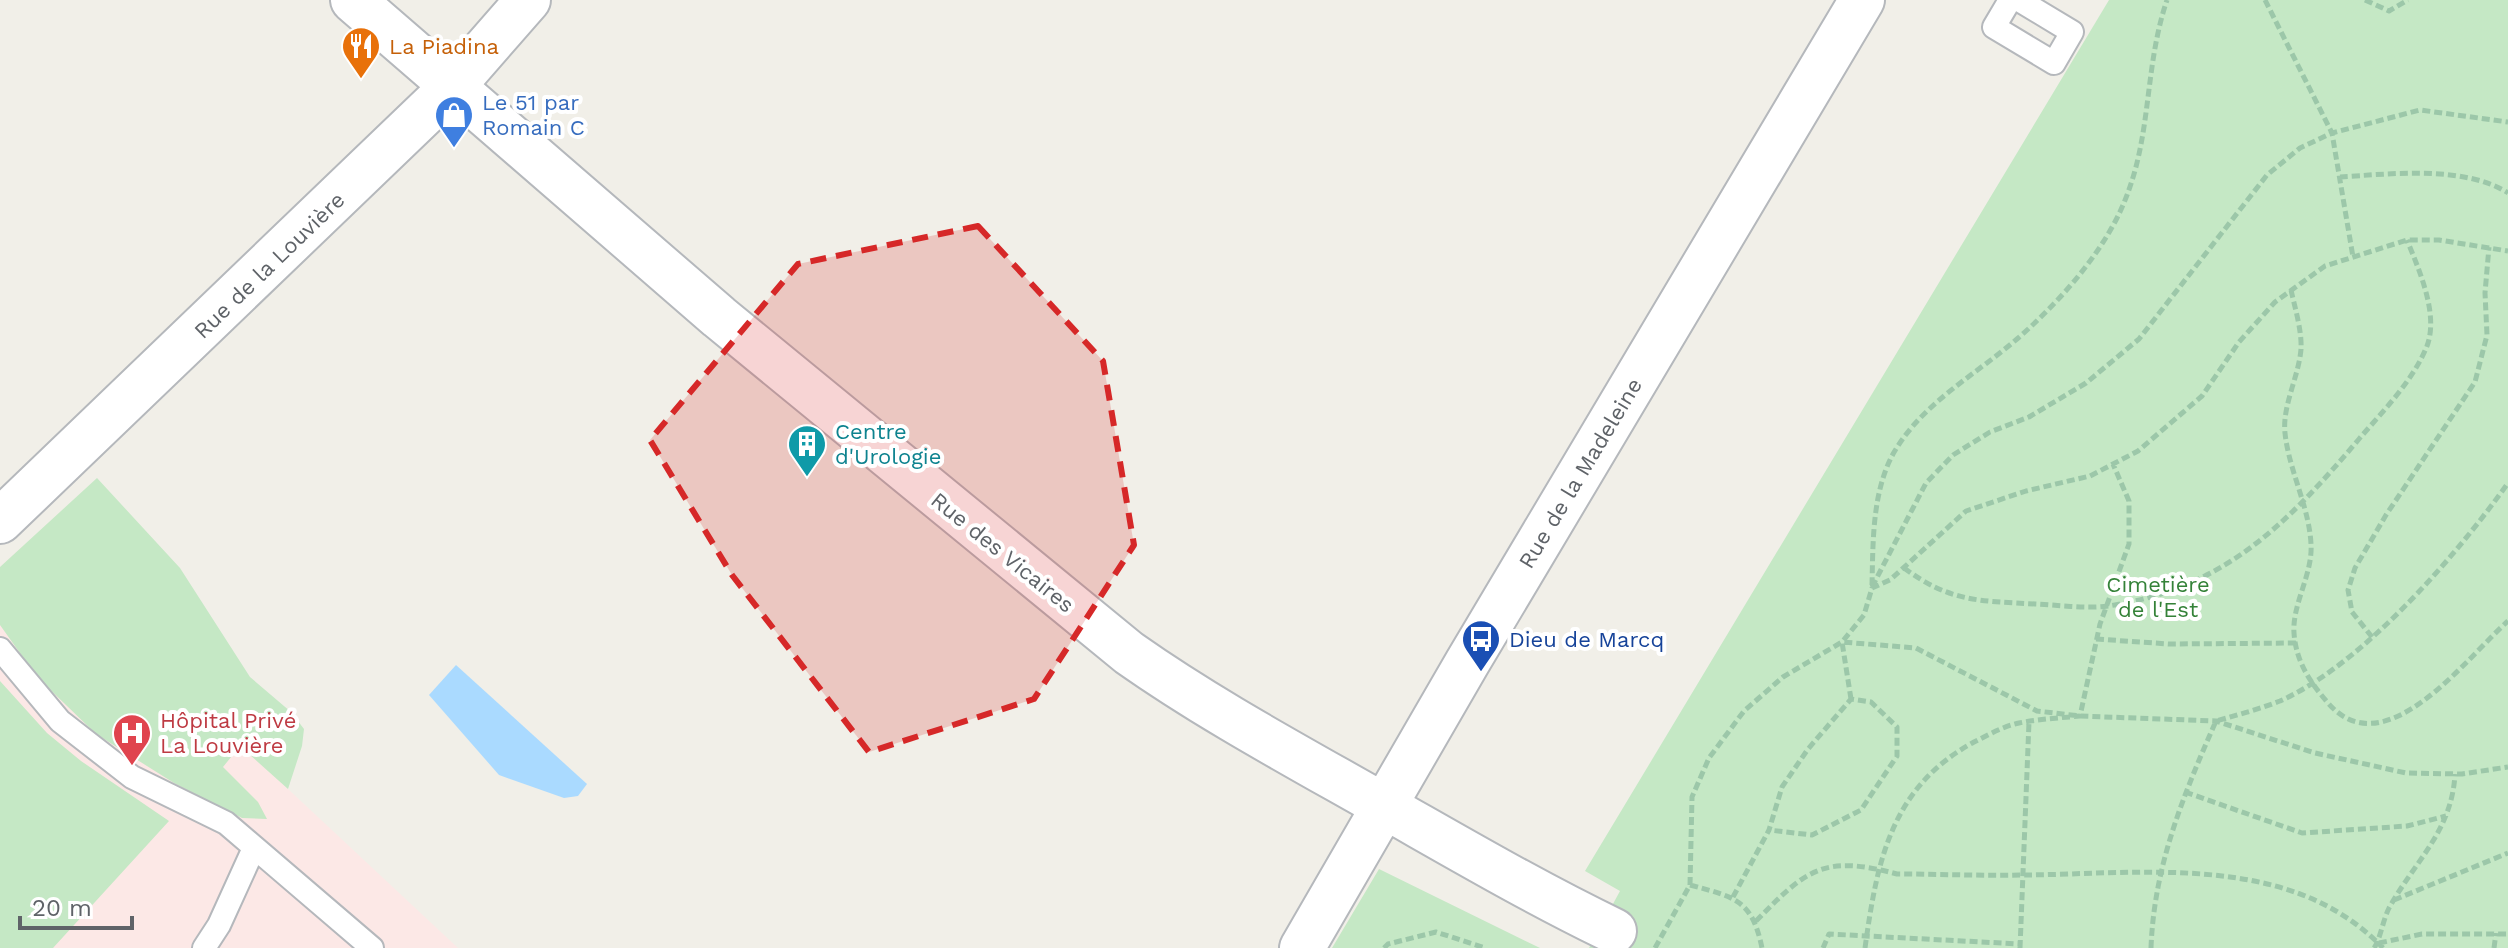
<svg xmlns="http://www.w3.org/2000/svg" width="2508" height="948" viewBox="0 0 2508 948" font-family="'Work Sans',sans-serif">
  <rect width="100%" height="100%" fill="#f1efe8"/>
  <!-- medical -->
  <path fill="#fce8e6" d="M24,545l264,244 170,159h-458v-381z"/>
  <!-- green -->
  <path fill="#c5e8c5" d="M2109,0h399v948h-919l31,-57 -35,-20z
    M97,478l83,90 70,109 41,35 13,17 -2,17 -14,43 -48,-43 -17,21 35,35 9,17 -25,-1 -68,-35 -78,-49 -59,-57 -37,-52v-58z
    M0,681l47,52 34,28 88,60 -116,127h-53z
    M1379,869l161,79h-208z"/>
  <!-- water -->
  <path fill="#aadaff" d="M456,665l131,119 -9,12 -14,2 -65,-23 -70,-80z"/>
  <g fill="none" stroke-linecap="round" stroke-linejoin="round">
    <!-- service casing -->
    <g stroke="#b5b8bc" stroke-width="26">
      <path id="service" d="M2010,0l-16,27 60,36 18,-31 -53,-32
        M0,649l60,72 72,56 94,46 146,125
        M204,948l15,-23 35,-77"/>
    </g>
    <!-- minor casing -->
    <g stroke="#b5b8bc" stroke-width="48">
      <path id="minor" d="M353,0l366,317 410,336c81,57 169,104 255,153 76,43 151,87 230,125
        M1302,948l165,-285 395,-663"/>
    </g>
    <!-- tertiary casing -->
    <g stroke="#b5b8bc" stroke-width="48">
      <path id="tertiary" d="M0,521l452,-434 76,-87"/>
    </g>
    <!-- path -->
    <path stroke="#9cc7a9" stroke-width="5" stroke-dasharray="8 4" stroke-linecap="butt" d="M2265,0l67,133 21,124
      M2365,0l24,11 19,-11
      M2340,177c49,-3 125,-12 168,16
      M2291,290c4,18 11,41 10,59 -2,27 -19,57 -16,84 4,38 24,73 26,111 2,30 -19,60 -17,89 2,29 16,49 34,70 57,66 139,-46 180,-82
      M1904,568c46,34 75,33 131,36 23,1 50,5 73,2 116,-17 179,-82 251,-167 24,-28 54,-58 68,-93 12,-32 -8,-76 -20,-106
      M1872,585c1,-42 0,-92 21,-131 29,-51 81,-78 124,-115 38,-33 77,-76 100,-121 37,-74 25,-144 50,-218
      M1872,587l54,-104 27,-28 37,-23 39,-15 57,-34 53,-44 128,-164 33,-27 32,-15 88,-23 88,12
      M2372,637l-20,-25 -4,-22 7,-22 31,-53 89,-133 12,-47 -2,-42 4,-46
      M2096,639l73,5 127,-1
      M1851,699l-9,-57 74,6 121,63 43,5 136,5 99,32 91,20 56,1 46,-7
      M2185,792l117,41 105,-7 39,-10
      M1690,885l2,-88 17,-39 35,-47 39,-34 59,-35 22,-27 8,-27 18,-8 76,-69 60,-20 64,-15 48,-25 64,-55 37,-54 36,-40 50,-36 82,-26h32l69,11
      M1733,897l36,-67 13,-43 26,-38 43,-50 20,3 26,25v29l-36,54 -49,25 -43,-5
      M2394,900l114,-47
      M1756,921c50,-51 67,-67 141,-47 43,0 86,2 128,1 120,-1 266,-23 358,73
      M2379,943l43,-9h86
      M1384,948l4,-4 48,-12 49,16
      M1655,948l35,-63c44,12 62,14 72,63
      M1823,948l6,-14 191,10
      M1865,948c12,-87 26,-161 109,-206 14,-7 30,-16 45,-19 20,-4 41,-5 61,-7l20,-92 29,-80v-43l-16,-37
      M2020,948l9,-226
      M2151,948c3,-82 32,-152 65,-227 21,-6 44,-12 64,-20 83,-37 176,-145 228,-218
      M2374,948c6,-8 9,-28 15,-40 26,-47 63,-77 66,-134
      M2494,948l2,-15"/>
    <!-- service -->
    <use href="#service" stroke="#fff" stroke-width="22"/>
    <!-- minor -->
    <use href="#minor" stroke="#fff" stroke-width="44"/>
    <!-- tertiary -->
    <use href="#tertiary" stroke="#fff" stroke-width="44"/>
  </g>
  <!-- marked area -->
  <path fill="#d62828" fill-opacity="0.2" stroke="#d62828" stroke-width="6" stroke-dasharray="16 10" stroke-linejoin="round" d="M978,226l125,135 31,184 -100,154 -165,53 -137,-177 -82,-135 148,-176z"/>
  <!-- icons -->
  <defs>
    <g id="restaurant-pin" transform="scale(2)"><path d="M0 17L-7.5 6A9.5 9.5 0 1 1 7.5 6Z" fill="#e8710a" stroke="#fff"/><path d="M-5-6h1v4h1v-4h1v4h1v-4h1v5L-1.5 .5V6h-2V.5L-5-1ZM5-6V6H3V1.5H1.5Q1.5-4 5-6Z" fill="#fff"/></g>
    <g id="shop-pin" transform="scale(2)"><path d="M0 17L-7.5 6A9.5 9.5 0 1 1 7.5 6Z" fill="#3f7fe0" stroke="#fff"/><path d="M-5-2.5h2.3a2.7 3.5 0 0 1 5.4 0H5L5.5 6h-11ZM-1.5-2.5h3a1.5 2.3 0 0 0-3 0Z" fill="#fff"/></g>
    <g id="building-pin" transform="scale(2)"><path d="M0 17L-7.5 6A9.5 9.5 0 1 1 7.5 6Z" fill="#0f9aa8" stroke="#fff"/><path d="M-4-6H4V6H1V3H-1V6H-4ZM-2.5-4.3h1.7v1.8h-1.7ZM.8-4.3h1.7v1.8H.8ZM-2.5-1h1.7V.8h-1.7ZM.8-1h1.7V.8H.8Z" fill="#fff"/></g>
    <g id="bus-pin" transform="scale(2)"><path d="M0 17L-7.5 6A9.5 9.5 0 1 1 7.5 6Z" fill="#1a4fb4" stroke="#fff"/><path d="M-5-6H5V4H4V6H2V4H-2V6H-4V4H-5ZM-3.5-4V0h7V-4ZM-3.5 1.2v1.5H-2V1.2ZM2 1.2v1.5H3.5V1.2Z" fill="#fff"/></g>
    <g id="hospital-pin" transform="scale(2)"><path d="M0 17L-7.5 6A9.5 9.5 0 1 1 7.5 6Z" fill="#e0444e" stroke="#fff"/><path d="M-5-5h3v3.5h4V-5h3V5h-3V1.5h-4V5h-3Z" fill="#fff"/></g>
  </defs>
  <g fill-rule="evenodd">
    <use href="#restaurant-pin" x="361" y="46"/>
    <use href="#shop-pin" x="454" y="115"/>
    <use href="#building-pin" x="807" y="444"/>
    <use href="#bus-pin" x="1481" y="639"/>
    <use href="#hospital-pin" x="132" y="733"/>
  </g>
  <g text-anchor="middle" stroke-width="8" stroke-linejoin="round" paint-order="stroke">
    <!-- food labels -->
    <g font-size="22" fill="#c56008" stroke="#fff" text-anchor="start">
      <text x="389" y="54">La Piadina</text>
    </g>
    <!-- shop labels -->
    <g font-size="22" fill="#366cbe" stroke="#fff" text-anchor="start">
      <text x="482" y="110">Le 51 par<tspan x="482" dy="25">Romain C</tspan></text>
    </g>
    <!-- street labels -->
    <g font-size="22" fill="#5f6368" stroke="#fff">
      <text transform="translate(269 265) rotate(-44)" y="8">Rue de la Louvière</text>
      <text transform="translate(1580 473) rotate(-59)" y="8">Rue de la Madeleine</text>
      <text transform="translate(1003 552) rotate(39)" y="8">Rue des Vicaires</text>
    </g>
    <!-- culture labels -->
    <g font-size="22" fill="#0d838f" stroke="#fff" text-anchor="start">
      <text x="835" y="439">Centre<tspan x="835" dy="25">d'Urologie</tspan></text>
    </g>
    <!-- park labels -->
    <g font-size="22" fill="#348238" stroke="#fff">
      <text x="2158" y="592">Cimetière<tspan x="2158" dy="25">de l'Est</tspan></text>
    </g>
    <!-- transit labels -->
    <g font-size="22" fill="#164399" stroke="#fff" text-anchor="start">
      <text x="1509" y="647">Dieu de Marcq</text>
    </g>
    <!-- health labels -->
    <g font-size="22" fill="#be3a42" stroke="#fff" text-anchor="start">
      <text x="160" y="728">Hôpital Privé<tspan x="160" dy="25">La Louvière</tspan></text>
    </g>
  </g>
  <!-- scale -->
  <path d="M20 916v12h112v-12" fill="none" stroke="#5f6368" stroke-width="4"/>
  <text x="32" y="916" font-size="24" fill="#5f6368" stroke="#ffffff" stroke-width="6" paint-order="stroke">20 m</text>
</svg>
